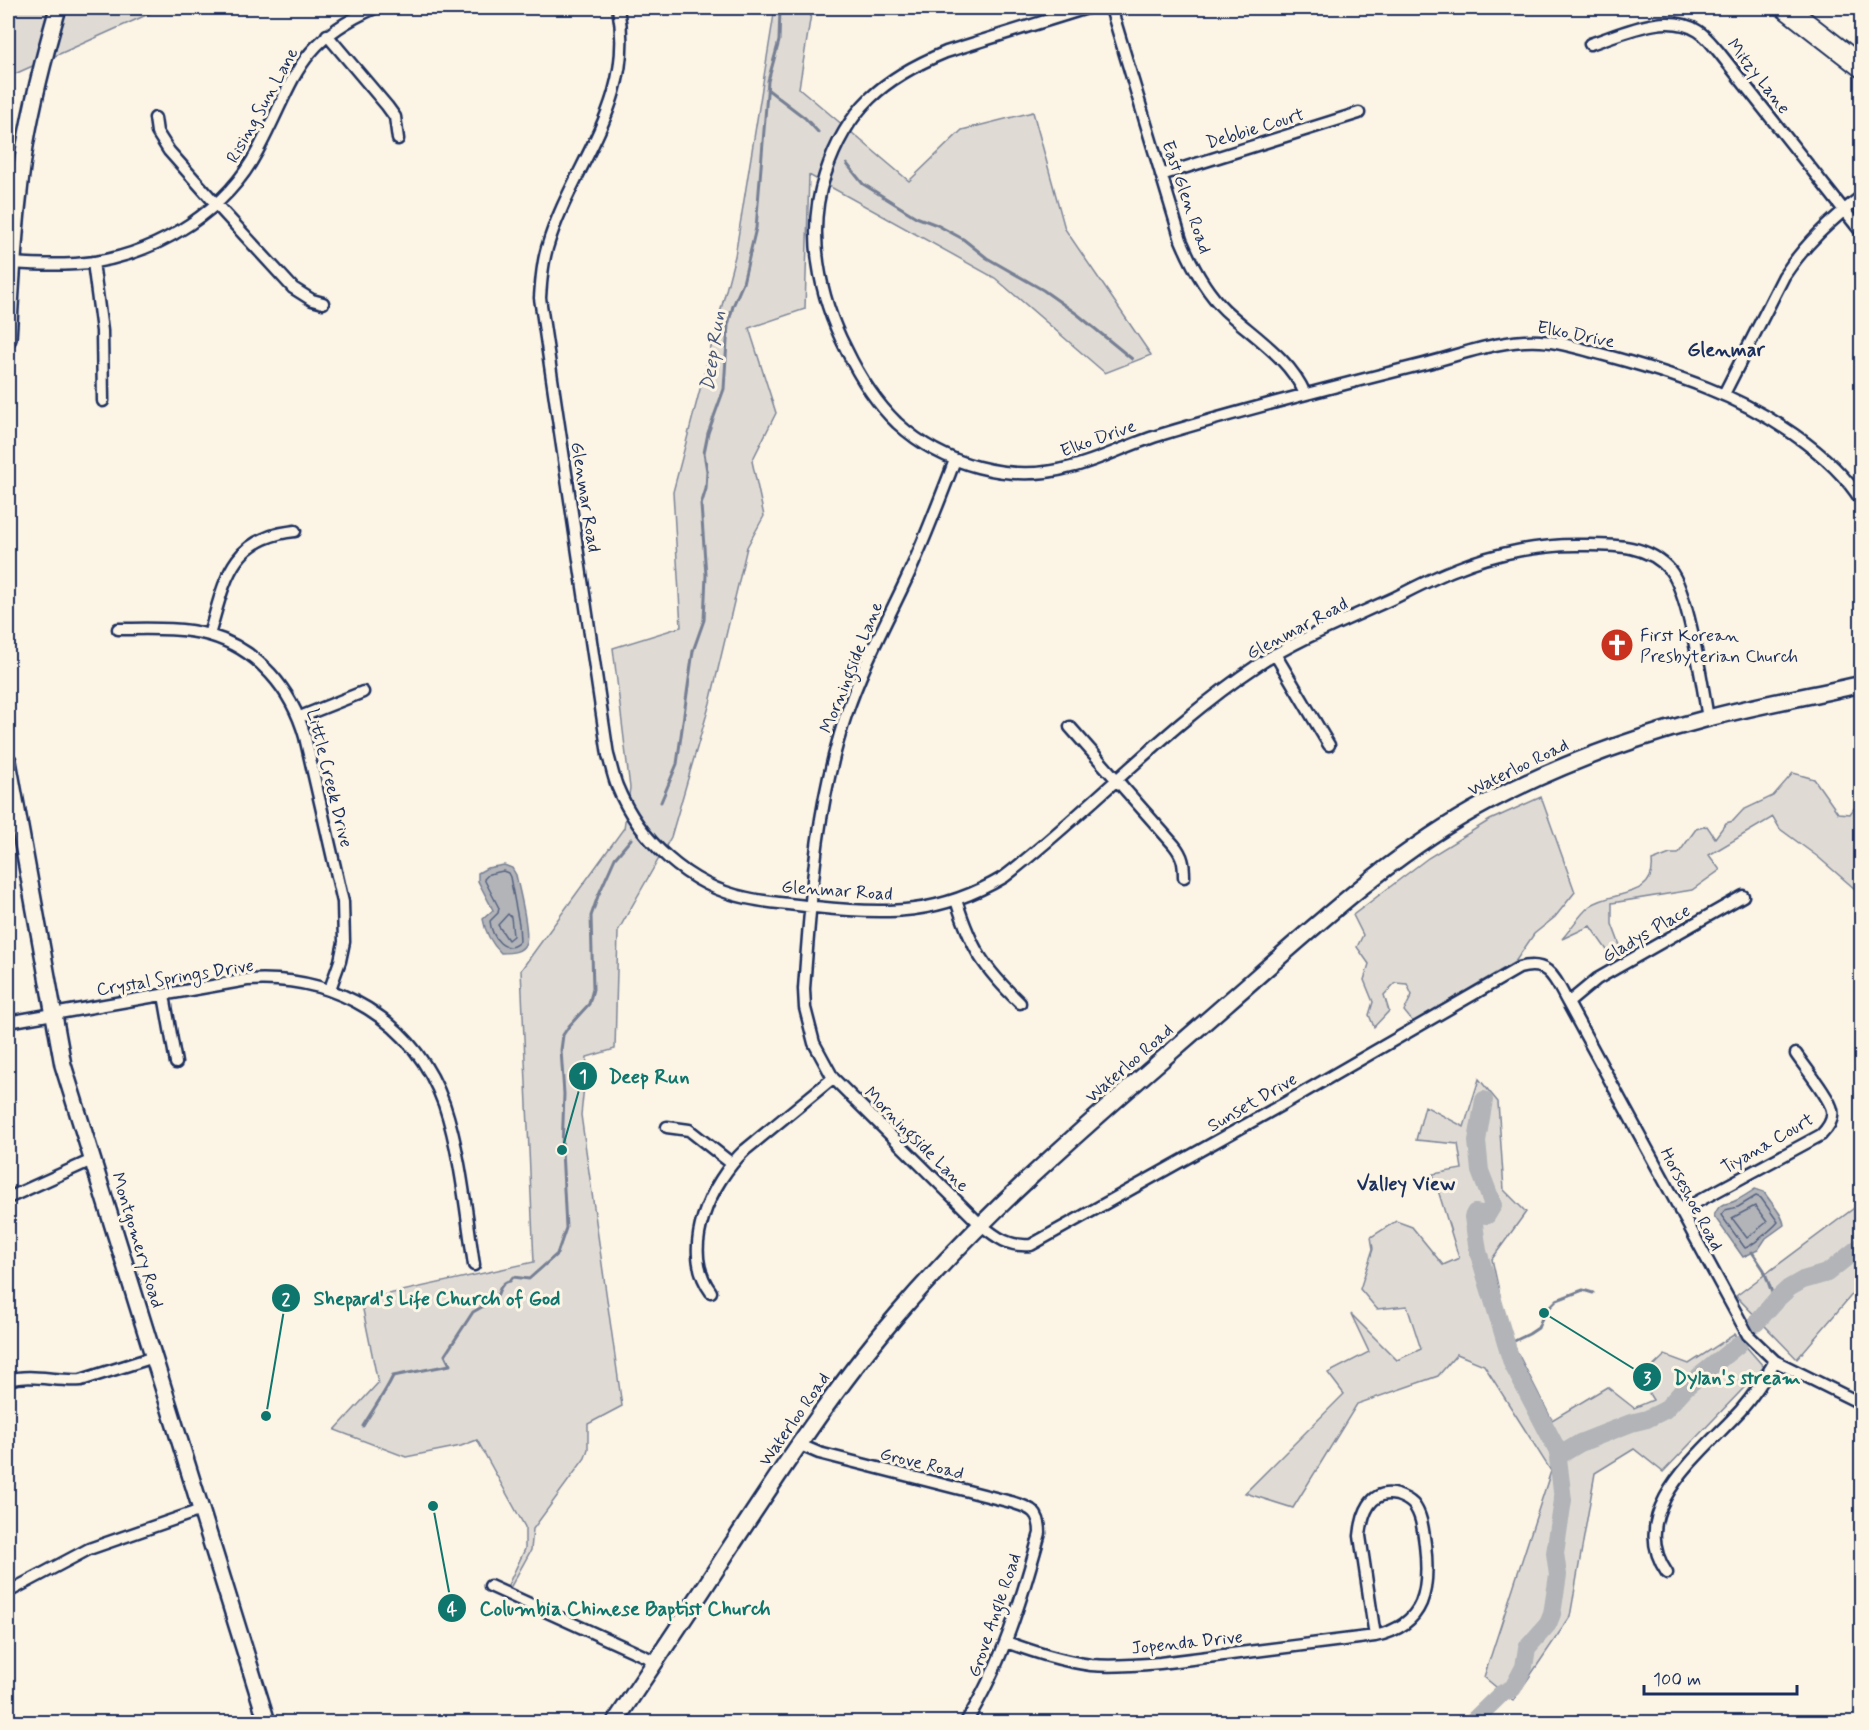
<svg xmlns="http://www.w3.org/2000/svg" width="1869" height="1730" viewBox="0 0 1869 1730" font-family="Mynerve,sans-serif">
  <rect width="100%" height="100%" fill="#fcf5e5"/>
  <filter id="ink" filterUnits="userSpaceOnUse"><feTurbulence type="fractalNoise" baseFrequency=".0167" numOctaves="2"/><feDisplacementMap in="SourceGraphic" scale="12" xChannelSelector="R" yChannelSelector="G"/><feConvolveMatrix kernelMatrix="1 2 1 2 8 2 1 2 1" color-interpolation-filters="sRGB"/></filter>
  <g filter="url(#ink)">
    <!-- green -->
    <path fill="#dfdbd4" stroke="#7d8599" stroke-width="1.5" d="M8,8h154l-154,69z
      M775,8h37l-13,80 110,93 53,-51 71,-18 32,117 86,126 -46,18 -110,-95 -186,-103 -4,134 -56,19 27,85 -24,48 12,55 -17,31 -37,156 -39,134 -53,94 -3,118 -28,8 -6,58 41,291 -34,18v25l-3,9 -52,71 -2,21 -21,38 -2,-3 17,-36v-22l-48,-87 -16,6 -55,11 -71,-27 43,-47 -17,-83 173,-38 -13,-292 103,-142 6,-40 -17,-140 68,-21 -8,-135 62,-236z
      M1793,773l21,6 24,34 12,1 11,-15v84l-6,6 -37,-32 -38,-28 -7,-12 -64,38 11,15 -28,20 -80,13v21l9,24 -3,6 -7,2 -21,-30 -28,13c9,-10 17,-24 28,-33 21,-16 66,-6 62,-45l18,-7h8l18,-25 11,-3 8,12 11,-15 7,-2 10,-11 30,-14z
      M1541,797l34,95 -20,25 -21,17 -19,28 -102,60 -9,-11 8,-16 -5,-11 -12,-1 -11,12 5,16 -15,16 -5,-12 4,-13 -9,-22 5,-16 -12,-17 6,-12 -10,-20 75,-57 62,-38z
      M1479,1079l19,23 6,88 22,22 -34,47 17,77 43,84 55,-33 27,21 19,-8 -13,-21 25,-24 24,9 46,-30 29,33 -101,105 -29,-23 -39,24 -25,144 -57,84 -29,-24 67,-206 -67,-106 -27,-11 -19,22 -81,28 -64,104 -48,-15 99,-99 -16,-21 41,-21 -18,-38 46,46 24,-11 -14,-43 -30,3 -17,-20 13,-40 -2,-12 25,-16 16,6 31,38 16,-7 -26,-84 29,-5 -4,-25 -42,-4 9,-34 39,21z
      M1861,1203v81l-64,75 -61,-63z"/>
    <!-- water -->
    <path fill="#b2b4b8" stroke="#767f94" stroke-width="1.5" d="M504,865l8,3 4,7c3,14 14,55 10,67 -3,11 -16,11 -25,11 -9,-9 -16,-21 -18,-34l10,-9 -15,-29v-8l9,-5z
      M1755,1189l9,3c6,10 19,22 20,33l-18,13 -8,12 -15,7 -29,-41c7,-17 11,-9 23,-16 6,-3 12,-7 18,-11z"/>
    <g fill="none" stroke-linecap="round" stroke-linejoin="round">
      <!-- shore -->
      <path stroke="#576482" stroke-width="1.5" d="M503,871l5,2 2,4 9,47 1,17c-14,16 -29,-4 -30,-20l8,-8 1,-5 -15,-29 5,-5z
        M508,914l3,3 2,19 -5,4 -10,-15z
        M1756,1196l5,2 17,24c-6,7 -26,24 -33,26l-24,-33 4,-5 13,-3z
        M1755,1206l12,16 -20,16 -15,-20z"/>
      <!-- stream -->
      <path stroke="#767f94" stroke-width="3" d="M767,89l38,29 13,14
        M847,164l16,20 53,33 21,8 26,14 24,19 56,32 34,24 55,45
        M661,802l16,-38 16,-113 11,-31 2,-45 -5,-70 5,-16 1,-18 -3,-18 4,-20 16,-44 4,-64 5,-19 10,-23 13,-55 12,-147 11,-40 1,-33
        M1752,1252l12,18 8,23 5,6
        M1506,1345l23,-11 9,-6 6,-15 13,-13 26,-10 10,3
        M363,1426c10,-17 21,-31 30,-50l57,-11 -5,-10 28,-43 23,-13c3,-8 5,-17 14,-18l3,-4 16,2 28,-25 9,-26 -4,-78 2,-56 -3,-44 2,-15 6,-9 20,-22 4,-15 -2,-73 7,-20 17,-38 16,-19"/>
      <!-- river -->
      <path stroke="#b2b4b8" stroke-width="18" d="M1484,1100l-7,41 3,30 13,34 -6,10 -12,-2 -2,4 5,34 34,112 48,92
        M1756,1323l21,-24 12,-11 14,-8 24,-7 35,-28
        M1472,1722l29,-28 12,-6 11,-21 3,-19 21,-24 4,-10 6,-39 -3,-22 8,-53 -5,-42 2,-3 20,-12 51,-20 16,-4 18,-9 21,-23 53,-43"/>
      <!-- minor casing -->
      <g stroke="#1b2f5e" stroke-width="15">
        <path id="minor" d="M618,8c19,95 -47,157 -71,240 -5,17 -6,33 -7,50l68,457c3,10 5,21 9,31 22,54 71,100 130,112 22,5 45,6 68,9 72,8 125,8 189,-30 88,-68 162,-151 254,-212 43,-28 93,-47 138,-68 20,-10 39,-20 60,-28 39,-16 85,-25 127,-24 31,0 65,-1 87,25 19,23 32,114 38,148
          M1087,8l-141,44c-63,26 -99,56 -121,123 -19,56 -6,122 21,174 13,27 29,53 51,74 46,42 113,61 174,44 32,-8 60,-24 92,-33 86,-26 173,-48 261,-70 35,-9 81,-26 117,-23 18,1 35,6 52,11 38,10 77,21 114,36 54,21 125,64 155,114
          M1111,8l70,232c11,26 24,51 44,70 28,26 65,48 80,84
          M327,35l60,71 8,11 3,22
          M1590,44c32,-10 76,-33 108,-13 8,5 14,13 20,20l144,182
          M155,118l2,14 12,19 47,53 77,84 19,12 11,3
          M1161,175l198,-62
          M93,262l9,69 1,70
          M13,263c27,2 54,3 82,-1 66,-11 132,-52 163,-112 37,-69 37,-107 117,-142
          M1724,394l60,-118c21,-32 47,-56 78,-80
          M955,460c-15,39 -30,79 -48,118 -21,45 -45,89 -61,137 -30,90 -35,180 -42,274l1,19 9,35 19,35 147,146c17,14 29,23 51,21l254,-142 234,-135c31,-9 36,12 49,35l180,332 27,26 87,43
          M118,629c29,0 62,-2 91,6 49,14 83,55 96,102l38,165 1,40 -4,19 -10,28
          M209,635c16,-53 20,-97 86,-104
          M1275,654l54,91
          M300,717l63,-25
          M1070,727l104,118c9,11 10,19 10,32
          M956,900c16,50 27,67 64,103
          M164,995l12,68
          M1568,1003l29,-24 146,-83
          M8,1022l239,-42c88,-6 167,40 197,124 17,50 22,109 30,161
          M667,1127l22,3 42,33
          M8,1198l84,-38
          M1680,1211l141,-76c7,-7 13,-15 11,-25 -2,-12 -28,-44 -36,-56
          M711,1292c-32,-43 0,-110 34,-142l88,-72
          M8,1380c24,-7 48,2 73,0l73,-23
          M798,1444l21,9 192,49c19,6 29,8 29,31 -18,65 -38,132 -74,189
          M1667,1573c-43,-62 36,-121 74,-163 13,-15 24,-32 34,-49
          M490,1586l165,75
          M8,1592l81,-43 112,-39
          M1006,1642c28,10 55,19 85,23 22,2 46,0 69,-2l215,-27c51,-11 55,-47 50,-92 -2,-14 -3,-29 -12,-40 -4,-4 -10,-7 -16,-9 -27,-7 -35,20 -37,41l15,100"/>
      </g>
      <!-- secondary casing -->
      <g stroke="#1b2f5e" stroke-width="20">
        <path id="secondary" d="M8,339c4,-64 7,-129 17,-193 8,-47 20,-93 33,-138
          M8,761l55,304 204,657
          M615,1722c37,-56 75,-111 111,-168 54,-82 107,-164 171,-239 99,-116 216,-212 330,-312 82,-71 163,-149 259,-200 70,-37 143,-64 219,-84 52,-14 105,-23 157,-35"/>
      </g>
      <!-- motorway casing -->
      <g stroke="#1b2f5e" stroke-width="24">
        <path id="motorway" d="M1786,8l76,59"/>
      </g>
      <!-- minor -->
      <use href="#minor" stroke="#fcf5e5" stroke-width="10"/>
      <!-- secondary -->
      <use href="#secondary" stroke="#fcf5e5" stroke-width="15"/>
      <!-- motorway -->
      <use href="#motorway" stroke="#fcf5e5" stroke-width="20"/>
    </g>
  </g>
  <!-- icons -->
  <defs>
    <g id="church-disc" transform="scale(1.725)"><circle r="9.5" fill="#c8321e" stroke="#fcf5e5"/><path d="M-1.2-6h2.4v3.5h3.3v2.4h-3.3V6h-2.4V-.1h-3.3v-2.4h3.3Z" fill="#fff"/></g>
  </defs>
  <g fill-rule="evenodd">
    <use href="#church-disc" x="1617" y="645"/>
  </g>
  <g text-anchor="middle" stroke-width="6" stroke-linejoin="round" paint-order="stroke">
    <!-- street labels -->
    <g font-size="18" fill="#1b2f5e" stroke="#fcf5e5">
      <text transform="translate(1759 76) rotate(52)" y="6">Mitzy Lane</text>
      <text transform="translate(262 105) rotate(-61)" y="6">Rising Sun Lane</text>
      <text transform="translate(1255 128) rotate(-17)" y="6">Debbie Court</text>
      <text transform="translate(1187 197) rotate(71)" y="6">East Glen Road</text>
      <text transform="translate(1576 334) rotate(11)" y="6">Elko Drive</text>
      <text transform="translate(1098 438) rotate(-20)" y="6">Elko Drive</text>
      <text transform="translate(586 497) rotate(81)" y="6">Glenmar Road</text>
      <text transform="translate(1297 628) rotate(-28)" y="6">Glenmar Road</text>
      <text transform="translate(851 667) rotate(-68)" y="6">Morningside Lane</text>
      <text transform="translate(1518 767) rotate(-26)" y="6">Waterloo Road</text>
      <text transform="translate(330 778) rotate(76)" y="6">Little Creek Drive</text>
      <text transform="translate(837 890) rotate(4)" y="6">Glenmar Road</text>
      <text transform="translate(1646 933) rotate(-30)" y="6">Gladys Place</text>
      <text transform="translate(175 977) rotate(-9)" y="6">Crystal Springs Drive</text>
      <text transform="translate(1129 1063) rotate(-41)" y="6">Waterloo Road</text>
      <text transform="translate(1252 1102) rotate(-30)" y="6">Sunset Drive</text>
      <text transform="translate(917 1139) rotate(45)" y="6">Morningside Lane</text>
      <text transform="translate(1767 1143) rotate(-30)" y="6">Tiyana Court</text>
      <text transform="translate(1692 1199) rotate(62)" y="6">Horseshoe Road</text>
      <text transform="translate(138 1240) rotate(73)" y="6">Montgomery Road</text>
      <text transform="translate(794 1419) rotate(-55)" y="6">Waterloo Road</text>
      <text transform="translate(922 1463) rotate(14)" y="6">Grove Road</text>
      <text transform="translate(994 1615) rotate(-71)" y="6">Grove Angle Road</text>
      <text transform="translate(1187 1642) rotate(-6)" y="6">Jopenda Drive</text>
    </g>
    <!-- poi labels -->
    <g font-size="18" fill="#1b2f5e" stroke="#fcf5e5" text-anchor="start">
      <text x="1640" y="641">First Korean<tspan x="1640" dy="21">Presbyterian Church</tspan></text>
    </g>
    <!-- neighbourhood labels -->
    <g font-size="20" font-weight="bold" fill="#1b2f5e" stroke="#fcf5e5">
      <text x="1726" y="356">Glenmar</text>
      <text x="1406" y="1190">Valley View</text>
    </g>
    <!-- water labels -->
    <g font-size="20" font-style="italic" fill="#485779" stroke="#fcf5e5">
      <text transform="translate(712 351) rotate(-82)" y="7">Deep Run</text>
    </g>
  </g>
  <!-- callouts -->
  <path fill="none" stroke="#0f766e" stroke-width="2" d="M562 1150L583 1076M266 1416L286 1298M1544 1313L1647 1377M433 1506L452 1608"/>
  <g fill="#0f766e" stroke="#fcf5e5" stroke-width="2">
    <circle cx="562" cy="1150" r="6"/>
    <circle cx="266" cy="1416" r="6"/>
    <circle cx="1544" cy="1313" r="6"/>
    <circle cx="433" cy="1506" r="6"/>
    <circle cx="583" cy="1076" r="15"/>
    <circle cx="286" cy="1298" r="15"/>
    <circle cx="1647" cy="1377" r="15"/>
    <circle cx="452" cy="1608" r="15"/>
  </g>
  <g font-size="18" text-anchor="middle" font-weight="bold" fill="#fff">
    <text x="583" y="1082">1</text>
    <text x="286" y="1305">2</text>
    <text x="1647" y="1384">3</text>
    <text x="452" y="1615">4</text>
  </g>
  <g font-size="20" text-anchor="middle" font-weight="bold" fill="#0f766e" stroke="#fcf5e5" stroke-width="6" stroke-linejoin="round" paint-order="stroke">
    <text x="649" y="1083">Deep Run</text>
    <text x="437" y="1305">Shepard's Life Church of God</text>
    <text x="1737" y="1384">Dylan's stream</text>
    <text x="625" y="1615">Columbia Chinese Baptist Church</text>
  </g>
  <!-- margin -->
  <rect width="1869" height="1730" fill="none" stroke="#fcf5e5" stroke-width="30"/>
  <rect x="15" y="15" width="1839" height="1700" fill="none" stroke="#1b2f5e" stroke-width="2" filter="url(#ink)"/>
  <!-- scale -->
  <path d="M1644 1685v9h153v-9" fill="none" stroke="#1b2f5e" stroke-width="3"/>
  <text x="1653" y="1685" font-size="18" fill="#1b2f5e" stroke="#fcf5e5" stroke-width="4.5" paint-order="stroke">100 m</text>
</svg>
